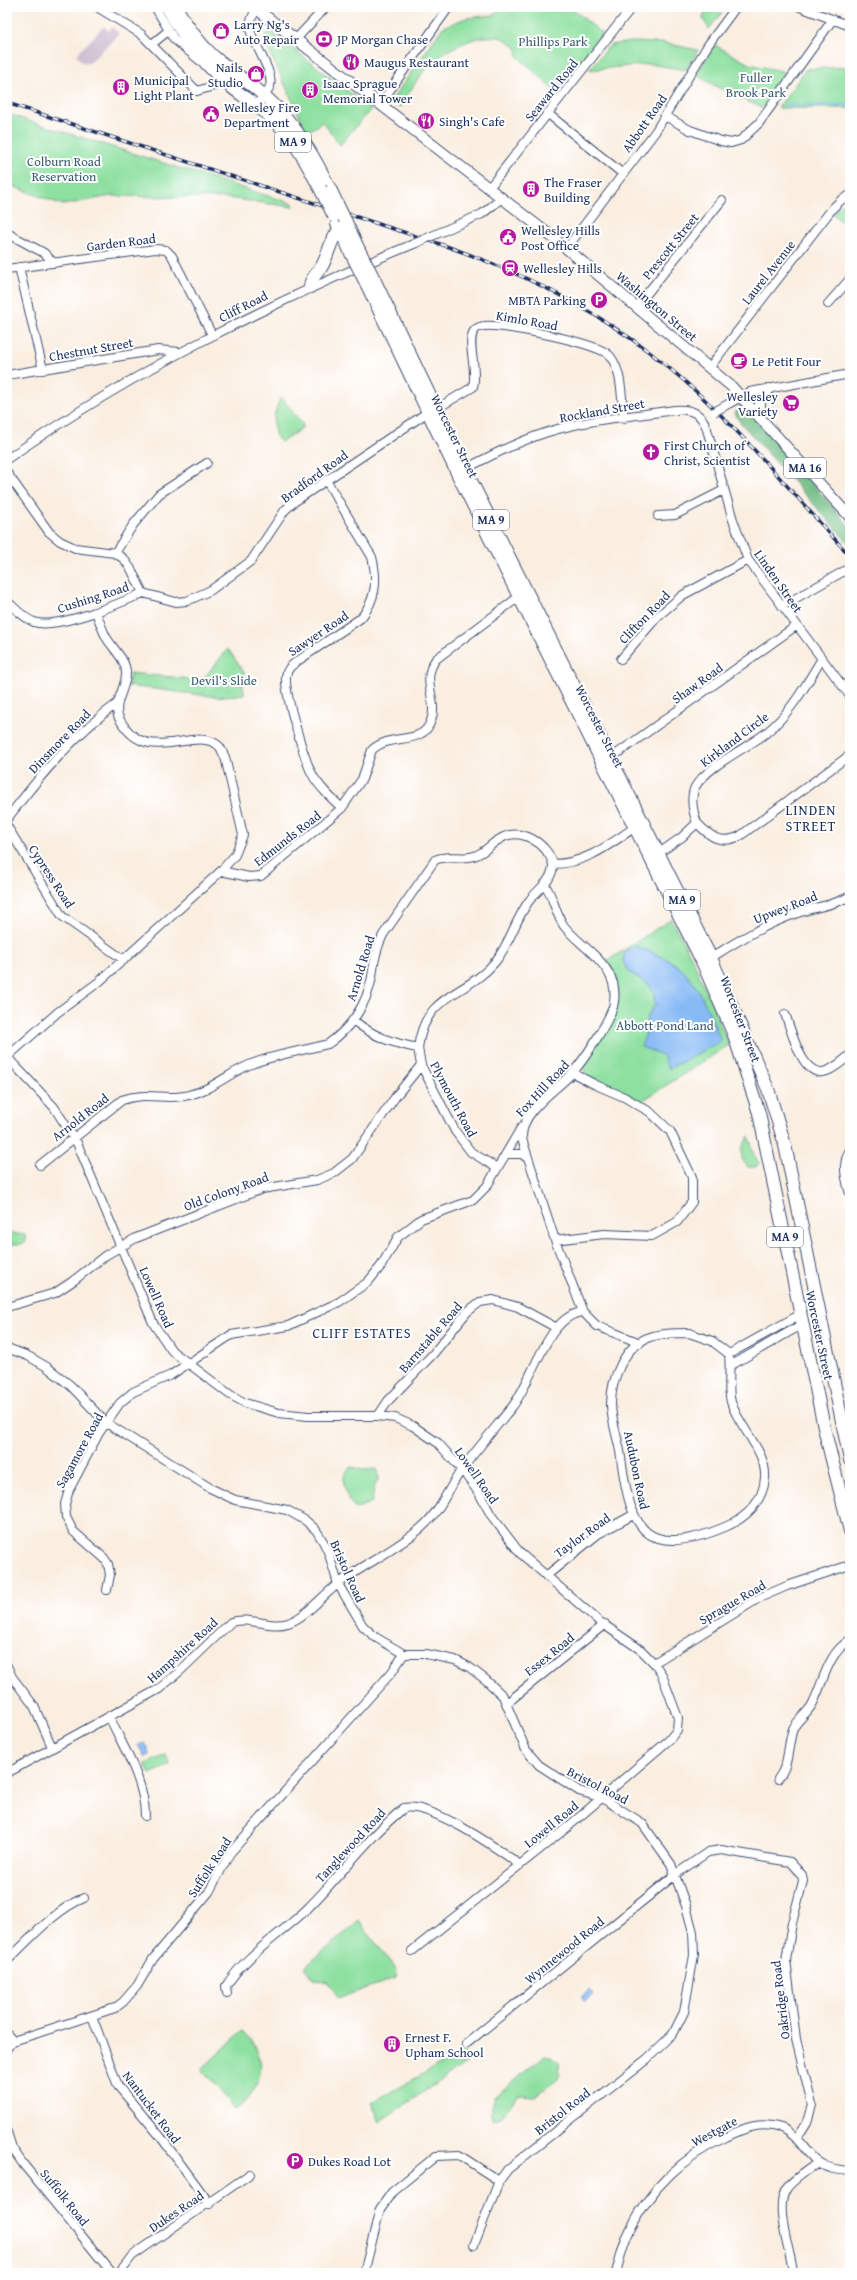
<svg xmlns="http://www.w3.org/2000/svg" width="857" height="2280" viewBox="0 0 857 2280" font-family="'Gentium Book Plus',serif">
  <rect width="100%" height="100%" fill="#fff"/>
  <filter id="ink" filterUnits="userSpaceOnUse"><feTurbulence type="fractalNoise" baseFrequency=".025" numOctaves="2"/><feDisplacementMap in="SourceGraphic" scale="8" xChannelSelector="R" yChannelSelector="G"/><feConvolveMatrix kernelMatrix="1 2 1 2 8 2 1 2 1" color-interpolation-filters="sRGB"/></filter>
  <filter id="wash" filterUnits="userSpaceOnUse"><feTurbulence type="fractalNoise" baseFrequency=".012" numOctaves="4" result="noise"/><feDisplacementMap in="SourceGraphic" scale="16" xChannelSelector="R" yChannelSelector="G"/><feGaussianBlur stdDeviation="0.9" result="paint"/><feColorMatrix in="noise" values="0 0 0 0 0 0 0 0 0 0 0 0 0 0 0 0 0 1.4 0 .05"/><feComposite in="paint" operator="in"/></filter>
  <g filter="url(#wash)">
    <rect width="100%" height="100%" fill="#faeee0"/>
    <!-- industrial -->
    <path fill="#cebed1" d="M104,26l5,5 3,-4 7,7 -30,29h-6l-7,-8z"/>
    <!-- green -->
    <path fill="#8ee0a0" stroke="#54887f" d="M501,7h69l33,27 -47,58c-14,-12 -24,-24 -38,-35l-1,-8c-4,-4 -10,-9 -15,-11 -24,-7 -63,14 -78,33 -9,11 -16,24 -24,36l-9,-6 52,-74 23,-9 29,-3z
      M706,7h20l-17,22 -6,-10z
      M270,31l101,78 -31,36 -17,-23 -16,10 -44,-94z
      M630,42l34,1 34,7 -12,20 -36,-6 -61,6 21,-25z
      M715,45l34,19 33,7 5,4 -24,33 -35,-15 -32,-18z
      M850,67v41h-72l28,-39z
      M7,114l287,90 -2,3 -64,-9 -117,-2 -48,9 -56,-21z
      M850,199v29l-18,-14 10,-10z
      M281,397l22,28v2c-4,3 -19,14 -22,15 -13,-10 -6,-34 0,-45z
      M228,649l22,32 -8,3 3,10 -27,3 -90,-11 2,-13 72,7z
      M671,919l21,39 37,87 -87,56 -56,-25 -3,-9 34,-59c4,-19 0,-31 -10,-47z
      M749,1136l5,19 5,8 -3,4h-8l-6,-8v-11z
      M7,1230l4,3 14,2 1,6 -4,3h-15z
      M352,1467l11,3 13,-1 3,8 -5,11 -2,14 -17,7c-8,-9 -19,-35 -3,-42z
      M166,1755l4,10 -20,9 -5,-10z
      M359,1921l38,50 -1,7 -57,20 -11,-16 -14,-3 -9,-12z
      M242,2031c29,26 22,55 -6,79l-34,-41z
      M464,2051l3,11 -87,60 -9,-19z
      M544,2056l8,1 7,6 1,11 -2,4 -22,18 -18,-1 -16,21 -8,4c-6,-7 -3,-15 0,-23z"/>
    <!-- forest -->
    <path fill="#72be86" stroke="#467672" d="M741,405l5,2 104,120v18l-111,-124 -4,-8z"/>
    <!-- water -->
    <path fill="#87baf5" stroke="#5174aa" d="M636,946c11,5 24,9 34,15 28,16 39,52 51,80l-53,28 -5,-14 -22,-8 5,-14 1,-16 8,-12 -1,-10 -4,-10 -21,-13 -6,-11 2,-10z
      M143,1742l3,2 3,11 -4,2 -7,-12z
      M590,1990l4,5 -9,7 -4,-5z"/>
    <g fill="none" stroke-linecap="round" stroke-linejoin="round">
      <!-- stream -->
      <path stroke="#87baf5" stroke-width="2" d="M785,105h65"/>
    </g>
  </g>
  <g filter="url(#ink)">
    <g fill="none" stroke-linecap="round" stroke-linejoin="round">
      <!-- minor casing -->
      <g stroke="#3c4c72" stroke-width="10">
        <path id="minor" d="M97,7l44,27 56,57 23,-7 7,-6
          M155,7l19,32 25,21
          M800,7l50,19
          M256,8l-6,15v7c4,14 24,43 20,56 -2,5 -6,9 -9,13
          M296,39l30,-32
          M152,44l16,-13
          M380,104l69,-97
          M547,113l76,61
          M665,116l25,14 31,11 10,2 10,-3 18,-17 74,-104
          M489,188l143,-181
          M450,228l32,-14 20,-16
          M7,233l37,20 10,10
          M566,249l89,-117 53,-87 28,-38
          M19,267l24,103
          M7,269l148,-20 11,1 6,6 40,79
          M828,304l22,-25
          M637,306l85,-106
          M709,368l123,-159 8,-8 10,-6
          M7,375l151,-25 21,2
          M730,403l20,-11 100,-18
          M436,409l37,-22c5,-17 -7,-45 1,-56 2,-3 7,-5 11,-5 18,-2 115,17 125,30 13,17 11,42 14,62
          M7,459c131,-91 262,-156 409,-216
          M465,469c27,-14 54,-28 83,-37 41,-13 85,-16 127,-22 15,-1 25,2 31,16l27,94 15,40 102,136
          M7,473l42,59 11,9 15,7 40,5 9,6 7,10 12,24c-22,10 -87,37 -109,29 -11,-4 -19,-14 -27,-21
          M326,480l46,77c6,24 4,42 -11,61l-65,44c-5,4 -9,7 -10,14 -2,16 18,82 26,98 7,13 19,24 30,34
          M658,516l17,-1 49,-25
          M115,553l18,-28 26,-31 48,-31
          M143,593l33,9 11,-1 24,-11 40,-29 34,-51 9,-8 134,-90
          M782,606l64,-36
          M96,612c3,8 6,17 10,25 6,11 21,23 20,37 0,15 -15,31 -6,46 29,49 73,4 99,26 2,2 4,8 6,11l18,78 -8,20 -14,16
          M621,659l37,-43 25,-21 65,-35
          M611,758l185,-132
          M7,819c31,-41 69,-87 111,-116
          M697,823c-4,-11 -7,-25 -2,-36 12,-21 52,-39 71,-54 24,-19 40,-48 55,-73
          M7,826l55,90 62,44
          M659,853l23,-16 15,-14c13,14 24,22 43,13l110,-81
          M545,885c9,13 10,28 19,41 15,19 42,33 49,57 2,8 2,16 0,24 -6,17 -28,52 -40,65 -17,19 -53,39 -51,67l33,101 28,72 14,14 43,17
          M711,958c27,-18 53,-33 84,-44 17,-7 40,-8 55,-18
          M785,1014c7,17 17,66 42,57 8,-3 16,-10 23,-16
          M353,1020c21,17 39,23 65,28l3,17 34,66 16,21 26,16
          M418,1048c7,-56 48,-51 77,-86 15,-18 20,-42 34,-61 10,-13 24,-20 24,-37
          M850,1150c-9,15 -4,29 0,44
          M506,1154h16l5,4
          M40,1165l82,-65c24,-9 44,1 67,-5 22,-5 39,-21 60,-30 24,-10 53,-14 79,-21 23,-16 39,-40 44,-67 2,-15 4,-28 11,-42l52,-75c13,-6 26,0 39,-4 11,-3 16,-12 26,-17 20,-13 47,4 53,25 32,0 56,-19 82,-37
          M555,1240l49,-6 48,2 25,-14 15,-20v-25l-22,-46 -20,-19 -26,-15 -28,-12 -23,-12
          M7,1307l48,-14 18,-12 33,-26 30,-17 126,-49 55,-9 17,-7 18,-14 44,-63 25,-31
          M689,1333l23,8 17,13c2,16 -2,33 2,48 8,26 36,49 34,76 -2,24 -19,40 -40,49 -19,8 -47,17 -67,11 -30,-8 -34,-61 -38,-87 -3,-15 -9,-32 -9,-47 0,-24 13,-59 39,-67 12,-4 26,-4 39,-4z
          M7,1348l21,8 19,11 24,19 34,36 105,66 25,12 52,10 19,11 10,9 8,13 5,11 9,30 25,42 12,11 29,17h22l29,6 14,7 17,13 17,16 23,54 13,15 40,26 23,7 40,25 29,41 15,42 7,26 1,23 -10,57 -11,22 -26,25 -139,110 -9,12 -40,-26 -23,1 -44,36 -12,17 -16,64
          M729,1354l72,-40
          M730,1366l73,-42
          M378,1416l10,-15 45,-47 34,-42 13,-10 13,-2 25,7 37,20
          M546,1576l52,-42 35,-19
          M107,1590l3,-15 -2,-11 -4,-6 -31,-27 -7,-14 -1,-13 4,-14 30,-57 21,-30 13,-11 38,-17 60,-40 57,-9 51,-24 29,-20 13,-16 17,-29 23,-18 52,-19 14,-14 34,-58
          M654,1663l105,-65 28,-12 63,-21
          M7,1666l5,11 22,29 18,41
          M507,1703l98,-79
          M109,1716c14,31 36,65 36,100
          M7,1773l152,-84 20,-17 52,-50c20,-6 38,7 57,1 17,-5 35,-28 50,-39 26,-20 58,-34 83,-56 19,-16 27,-39 41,-59 16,-21 33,-41 50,-62 21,-26 35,-92 71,-95
          M778,1779c12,-15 9,-33 15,-50 3,-8 16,-17 20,-26 11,-22 14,-49 37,-63
          M412,1951l158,-126 99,-85 8,-10 1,-12 -16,-43 -8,-12 -13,-13 -41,-28 -80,-69 -29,-38 -12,-22 -17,-23 -24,-27 -25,-17 -18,-8 -17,-2h-70l-29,-3 -34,-10 -16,-9 -57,-43 -19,-28 -76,-180 -23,-36 -47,-50 51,-45 42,-31 121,-110 28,6 12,-1 81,-68 20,-29 10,-29c16,-16 45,-6 56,-23 15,-25 -10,-43 8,-68l84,-63
          M7,1961c21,-20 50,-53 77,-63
          M227,1993l-1,-7c20,-32 56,-52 83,-79 32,-32 59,-70 95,-99 26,-6 93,40 116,57
          M92,2016l26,70 42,50 50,68
          M7,2034l6,7
          M466,2044l210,-170 32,-22 13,-2 69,12 12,13 1,6 -11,42 -6,38 10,78 16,66 -5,17 -10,16
          M7,2048l6,-7 102,-33 8,-6 14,-16 16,-27 56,-67 21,-39 162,-181 12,-18
          M7,2132l5,16 11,16 89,109
          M474,2245l25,-64
          M119,2273l13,-17 118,-82
          M616,2273c4,-15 7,-29 14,-43 20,-42 54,-74 96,-93 18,-9 35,-16 55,-9 17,6 23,24 37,34 10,7 21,8 32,9
          M793,2273c-2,-22 -20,-66 -6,-85 7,-10 22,-18 31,-26"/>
      </g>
      <!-- major casing -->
      <g stroke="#3c4c72" stroke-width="12">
        <path id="major" d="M254,7l306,236 172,144 118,130
          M760,417v-17l9,-11"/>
      </g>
      <!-- highway casing -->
      <g stroke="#3c4c72" stroke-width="14">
        <path id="highway" d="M167,7c15,28 34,54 58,75 18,15 39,27 55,44 17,18 28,40 40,62
          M176,7c10,18 22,35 37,49 18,16 40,28 57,45 27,25 45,57 61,90
          M345,220l14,30
          M337,224l14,29
          M374,279l91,190 246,489 57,131 17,56 65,315
          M366,283l93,194 242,482 33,76 25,78 66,319 25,99
          M310,287c0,-9 8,-14 12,-21 7,-12 8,-27 18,-37"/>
      </g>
      <!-- minor -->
      <use href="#minor" stroke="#fff" stroke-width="8"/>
      <!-- major -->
      <use href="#major" stroke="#fff" stroke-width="10"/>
      <!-- highway -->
      <use href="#highway" stroke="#fff" stroke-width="12"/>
      <!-- rail casing -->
      <g stroke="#1b2f5e" stroke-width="3.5">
        <path id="rail" d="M7,103l439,143c80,28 156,66 222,121 67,55 123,125 182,189"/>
      </g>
      <!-- rail -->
      <use href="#rail" stroke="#fff" stroke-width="2" stroke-dasharray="6" stroke-linecap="butt"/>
      <!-- minor-bridge casing -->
      <g stroke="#3c4c72" stroke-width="10" stroke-linecap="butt">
        <path id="minor-bridge" d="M416,243l34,-15
          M714,412l16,-9"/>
      </g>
      <!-- highway-bridge casing -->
      <g stroke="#3c4c72" stroke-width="14" stroke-linecap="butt">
        <path id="highway-bridge" d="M320,188l14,28
          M331,191l14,29
          M359,250l15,29
          M351,253l15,30"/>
      </g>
      <!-- minor-bridge -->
      <use href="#minor-bridge" stroke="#fff" stroke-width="8"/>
      <!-- highway-bridge -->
      <use href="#highway-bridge" stroke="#fff" stroke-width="12"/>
    </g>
  </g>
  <!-- icons -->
  <defs>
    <g id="shop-disc" transform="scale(0.9)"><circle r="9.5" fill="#b5179e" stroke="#fff"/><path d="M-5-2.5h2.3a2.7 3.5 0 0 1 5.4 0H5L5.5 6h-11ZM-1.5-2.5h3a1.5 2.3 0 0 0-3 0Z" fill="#fff"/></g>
    <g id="bank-disc" transform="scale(0.9)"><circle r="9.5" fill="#b5179e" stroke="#fff"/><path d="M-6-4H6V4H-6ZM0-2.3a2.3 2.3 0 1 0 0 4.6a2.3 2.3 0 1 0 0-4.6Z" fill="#fff"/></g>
    <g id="restaurant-disc" transform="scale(0.9)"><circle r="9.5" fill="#b5179e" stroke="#fff"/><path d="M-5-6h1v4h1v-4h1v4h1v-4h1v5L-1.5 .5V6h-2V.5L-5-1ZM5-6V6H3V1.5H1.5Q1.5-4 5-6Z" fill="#fff"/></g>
    <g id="building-disc" transform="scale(0.9)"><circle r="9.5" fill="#b5179e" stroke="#fff"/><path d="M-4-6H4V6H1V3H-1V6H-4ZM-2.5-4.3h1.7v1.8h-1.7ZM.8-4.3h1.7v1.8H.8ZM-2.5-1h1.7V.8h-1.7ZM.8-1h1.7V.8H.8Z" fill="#fff"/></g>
    <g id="civic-disc" transform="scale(0.9)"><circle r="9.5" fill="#b5179e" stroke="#fff"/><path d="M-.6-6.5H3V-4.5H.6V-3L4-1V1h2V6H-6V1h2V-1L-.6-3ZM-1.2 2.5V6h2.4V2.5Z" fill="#fff"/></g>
    <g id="station-disc" transform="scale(0.9)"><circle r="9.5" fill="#b5179e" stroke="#fff"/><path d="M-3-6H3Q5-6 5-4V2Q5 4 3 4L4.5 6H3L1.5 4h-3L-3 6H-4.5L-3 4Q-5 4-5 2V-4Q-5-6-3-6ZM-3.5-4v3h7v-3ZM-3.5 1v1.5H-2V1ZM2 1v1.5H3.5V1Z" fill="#fff"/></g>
    <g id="parking-disc" transform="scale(0.9)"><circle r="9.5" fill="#b5179e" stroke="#fff"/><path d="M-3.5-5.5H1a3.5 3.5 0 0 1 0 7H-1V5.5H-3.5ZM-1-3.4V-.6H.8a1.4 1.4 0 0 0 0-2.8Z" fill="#fff"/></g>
    <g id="cafe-disc" transform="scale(0.9)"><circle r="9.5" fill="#b5179e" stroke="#fff"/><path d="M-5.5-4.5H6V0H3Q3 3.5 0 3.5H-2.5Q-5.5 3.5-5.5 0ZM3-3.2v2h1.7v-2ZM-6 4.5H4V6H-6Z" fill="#fff"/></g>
    <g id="supermarket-disc" transform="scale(0.9)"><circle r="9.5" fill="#b5179e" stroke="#fff"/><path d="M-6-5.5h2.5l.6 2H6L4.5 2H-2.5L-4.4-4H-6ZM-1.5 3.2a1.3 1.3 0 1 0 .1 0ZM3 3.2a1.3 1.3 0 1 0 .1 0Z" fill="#fff"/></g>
    <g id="church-disc" transform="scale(0.9)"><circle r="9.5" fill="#b5179e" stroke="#fff"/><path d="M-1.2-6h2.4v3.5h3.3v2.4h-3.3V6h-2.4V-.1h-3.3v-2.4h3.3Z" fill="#fff"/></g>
  </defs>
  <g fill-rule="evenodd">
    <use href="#shop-disc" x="221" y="31"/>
    <use href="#bank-disc" x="324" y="39"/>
    <use href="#restaurant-disc" x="351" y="62"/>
    <use href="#shop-disc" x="256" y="74"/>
    <use href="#building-disc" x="121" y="87"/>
    <use href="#building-disc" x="310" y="90"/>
    <use href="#civic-disc" x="211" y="114"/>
    <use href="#restaurant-disc" x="426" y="121"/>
    <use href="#building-disc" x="531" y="189"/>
    <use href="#civic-disc" x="508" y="237"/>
    <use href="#station-disc" x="510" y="268"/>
    <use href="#parking-disc" x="599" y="300"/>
    <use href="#cafe-disc" x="739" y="361"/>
    <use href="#supermarket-disc" x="791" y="403"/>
    <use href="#church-disc" x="651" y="452"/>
    <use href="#building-disc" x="392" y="2044"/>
    <use href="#parking-disc" x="295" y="2161"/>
  </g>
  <g text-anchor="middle" stroke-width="4" stroke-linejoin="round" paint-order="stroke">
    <!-- shield labels -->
    <g fill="#fff" stroke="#5f6d8e" stroke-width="1">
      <rect x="275" y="132" width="36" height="20" rx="3"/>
      <rect x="784" y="458" width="42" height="20" rx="3"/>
      <rect x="473" y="510" width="36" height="20" rx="3"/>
      <rect x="664" y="890" width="36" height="20" rx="3"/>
      <rect x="767" y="1227" width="36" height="20" rx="3"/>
    </g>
    <g font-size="12" font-weight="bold" fill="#1b2f5e">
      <text x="293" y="146">MA 9</text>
      <text x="805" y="472">MA 16</text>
      <text x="491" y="524">MA 9</text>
      <text x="682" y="904">MA 9</text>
      <text x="785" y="1241">MA 9</text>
    </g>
    <!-- poi labels -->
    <g font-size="13" fill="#1b2f5e" stroke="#fff" text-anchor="start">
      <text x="234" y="29">Larry Ng's<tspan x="234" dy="15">Auto Repair</tspan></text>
      <text x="337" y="44">JP Morgan Chase</text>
      <text x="364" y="67">Maugus Restaurant</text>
      <text x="243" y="72" text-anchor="end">Nails<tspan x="243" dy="15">Studio</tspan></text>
      <text x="134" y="85">Municipal<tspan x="134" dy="15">Light Plant</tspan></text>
      <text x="323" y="88">Isaac Sprague<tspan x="323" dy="15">Memorial Tower</tspan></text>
      <text x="224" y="112">Wellesley Fire<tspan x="224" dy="15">Department</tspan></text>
      <text x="439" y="126">Singh's Cafe</text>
      <text x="544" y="187">The Fraser<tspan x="544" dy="15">Building</tspan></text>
      <text x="521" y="235">Wellesley Hills<tspan x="521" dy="15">Post Office</tspan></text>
      <text x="523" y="273">Wellesley Hills</text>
      <text x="586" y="305" text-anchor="end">MBTA Parking</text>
      <text x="752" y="366">Le Petit Four</text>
      <text x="778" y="401" text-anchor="end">Wellesley<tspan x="778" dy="15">Variety</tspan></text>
      <text x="664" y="450">First Church of<tspan x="664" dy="15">Christ, Scientist</tspan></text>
      <text x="405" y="2042">Ernest F.<tspan x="405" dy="15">Upham School</tspan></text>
      <text x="308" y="2166">Dukes Road Lot</text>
    </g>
    <!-- park labels -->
    <g font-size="13" fill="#385b6e" stroke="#fff">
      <text x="553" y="46">Phillips Park</text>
      <text x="756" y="82">Fuller<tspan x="756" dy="15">Brook Park</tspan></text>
      <text x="64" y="166">Colburn Road<tspan x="64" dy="15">Reservation</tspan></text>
      <text x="224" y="685">Devil's Slide</text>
      <text x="665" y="1030">Abbott Pond Land</text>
    </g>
    <!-- street labels -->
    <g font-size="13" fill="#1b2f5e" stroke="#fff">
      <text transform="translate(551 90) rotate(-51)" y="5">Seaward Road</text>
      <text transform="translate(644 123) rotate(-55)" y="5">Abbott Road</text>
      <text transform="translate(121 242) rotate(-7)" y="5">Garden Road</text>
      <text transform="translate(670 246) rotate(-51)" y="5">Prescott Street</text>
      <text transform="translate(768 272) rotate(-52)" y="5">Laurel Avenue</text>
      <text transform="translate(243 306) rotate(-27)" y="5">Cliff Road</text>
      <text transform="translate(657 306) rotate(40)" y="5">Washington Street</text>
      <text transform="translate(527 320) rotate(10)" y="5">Kimlo Road</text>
      <text transform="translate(91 349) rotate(-10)" y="5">Chestnut Street</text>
      <text transform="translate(602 410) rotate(-10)" y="5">Rockland Street</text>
      <text transform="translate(455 436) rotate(64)" y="5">Worcester Street</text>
      <text transform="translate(314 476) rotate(-36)" y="5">Bradford Road</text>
      <text transform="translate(779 581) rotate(55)" y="5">Linden Street</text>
      <text transform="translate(93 597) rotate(-18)" y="5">Cushing Road</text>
      <text transform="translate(644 617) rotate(-46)" y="5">Clifton Road</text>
      <text transform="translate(318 633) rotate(-34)" y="5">Sawyer Road</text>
      <text transform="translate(697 683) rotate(-36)" y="5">Shaw Road</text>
      <text transform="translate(600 726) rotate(63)" y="5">Worcester Street</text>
      <text transform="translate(734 739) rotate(-37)" y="5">Kirkland Circle</text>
      <text transform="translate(59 741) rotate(-46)" y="5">Dinsmore Road</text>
      <text transform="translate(287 838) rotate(-38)" y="5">Edmunds Road</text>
      <text transform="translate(52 876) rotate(57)" y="5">Cypress Road</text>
      <text transform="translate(785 907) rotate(-21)" y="5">Upwey Road</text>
      <text transform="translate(360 968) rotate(-73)" y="5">Arnold Road</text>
      <text transform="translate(741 1019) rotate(69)" y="5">Worcester Street</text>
      <text transform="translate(542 1088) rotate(-47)" y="5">Fox Hill Road</text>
      <text transform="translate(454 1099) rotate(62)" y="5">Plymouth Road</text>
      <text transform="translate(80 1117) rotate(-38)" y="5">Arnold Road</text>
      <text transform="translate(226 1191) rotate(-20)" y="5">Old Colony Road</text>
      <text transform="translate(157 1297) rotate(66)" y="5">Lowell Road</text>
      <text transform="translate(820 1335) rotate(78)" y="5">Worcester Street</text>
      <text transform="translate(430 1337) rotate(-49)" y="5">Barnstable Road</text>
      <text transform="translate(79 1450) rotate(-61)" y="5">Sagamore Road</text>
      <text transform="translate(637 1470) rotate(78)" y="5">Audubon Road</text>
      <text transform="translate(477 1475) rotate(55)" y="5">Lowell Road</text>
      <text transform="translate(582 1535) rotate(-36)" y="5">Taylor Road</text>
      <text transform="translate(348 1571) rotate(66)" y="5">Bristol Road</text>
      <text transform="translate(732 1602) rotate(-30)" y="5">Sprague Road</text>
      <text transform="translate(182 1650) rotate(-42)" y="5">Hampshire Road</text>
      <text transform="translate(549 1654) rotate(-39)" y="5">Essex Road</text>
      <text transform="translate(598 1785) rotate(27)" y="5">Bristol Road</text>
      <text transform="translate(551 1824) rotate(-39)" y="5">Lowell Road</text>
      <text transform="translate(350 1845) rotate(-47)" y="5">Tanglewood Road</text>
      <text transform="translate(209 1867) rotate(-57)" y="5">Suffolk Road</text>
      <text transform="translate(564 1950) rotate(-39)" y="5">Wynnewood Road</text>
      <text transform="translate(780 2000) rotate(-97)" y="5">Oakridge Road</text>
      <text transform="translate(152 2107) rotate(53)" y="5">Nantucket Road</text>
      <text transform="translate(562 2111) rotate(-38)" y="5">Bristol Road</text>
      <text transform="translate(714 2131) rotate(-28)" y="5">Westgate</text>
      <text transform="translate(65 2197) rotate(51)" y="5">Suffolk Road</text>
      <text transform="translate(176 2211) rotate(-34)" y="5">Dukes Road</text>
    </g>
    <!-- neighbourhood labels -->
    <g font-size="14" letter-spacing="1" fill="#1b2f5e" stroke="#fff">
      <text x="811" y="815">LINDEN<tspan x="811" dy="16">STREET</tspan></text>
      <text x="362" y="1338">CLIFF ESTATES</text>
    </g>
  </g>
  <!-- margin -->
  <rect width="857" height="2280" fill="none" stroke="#fff" stroke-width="24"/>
</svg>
